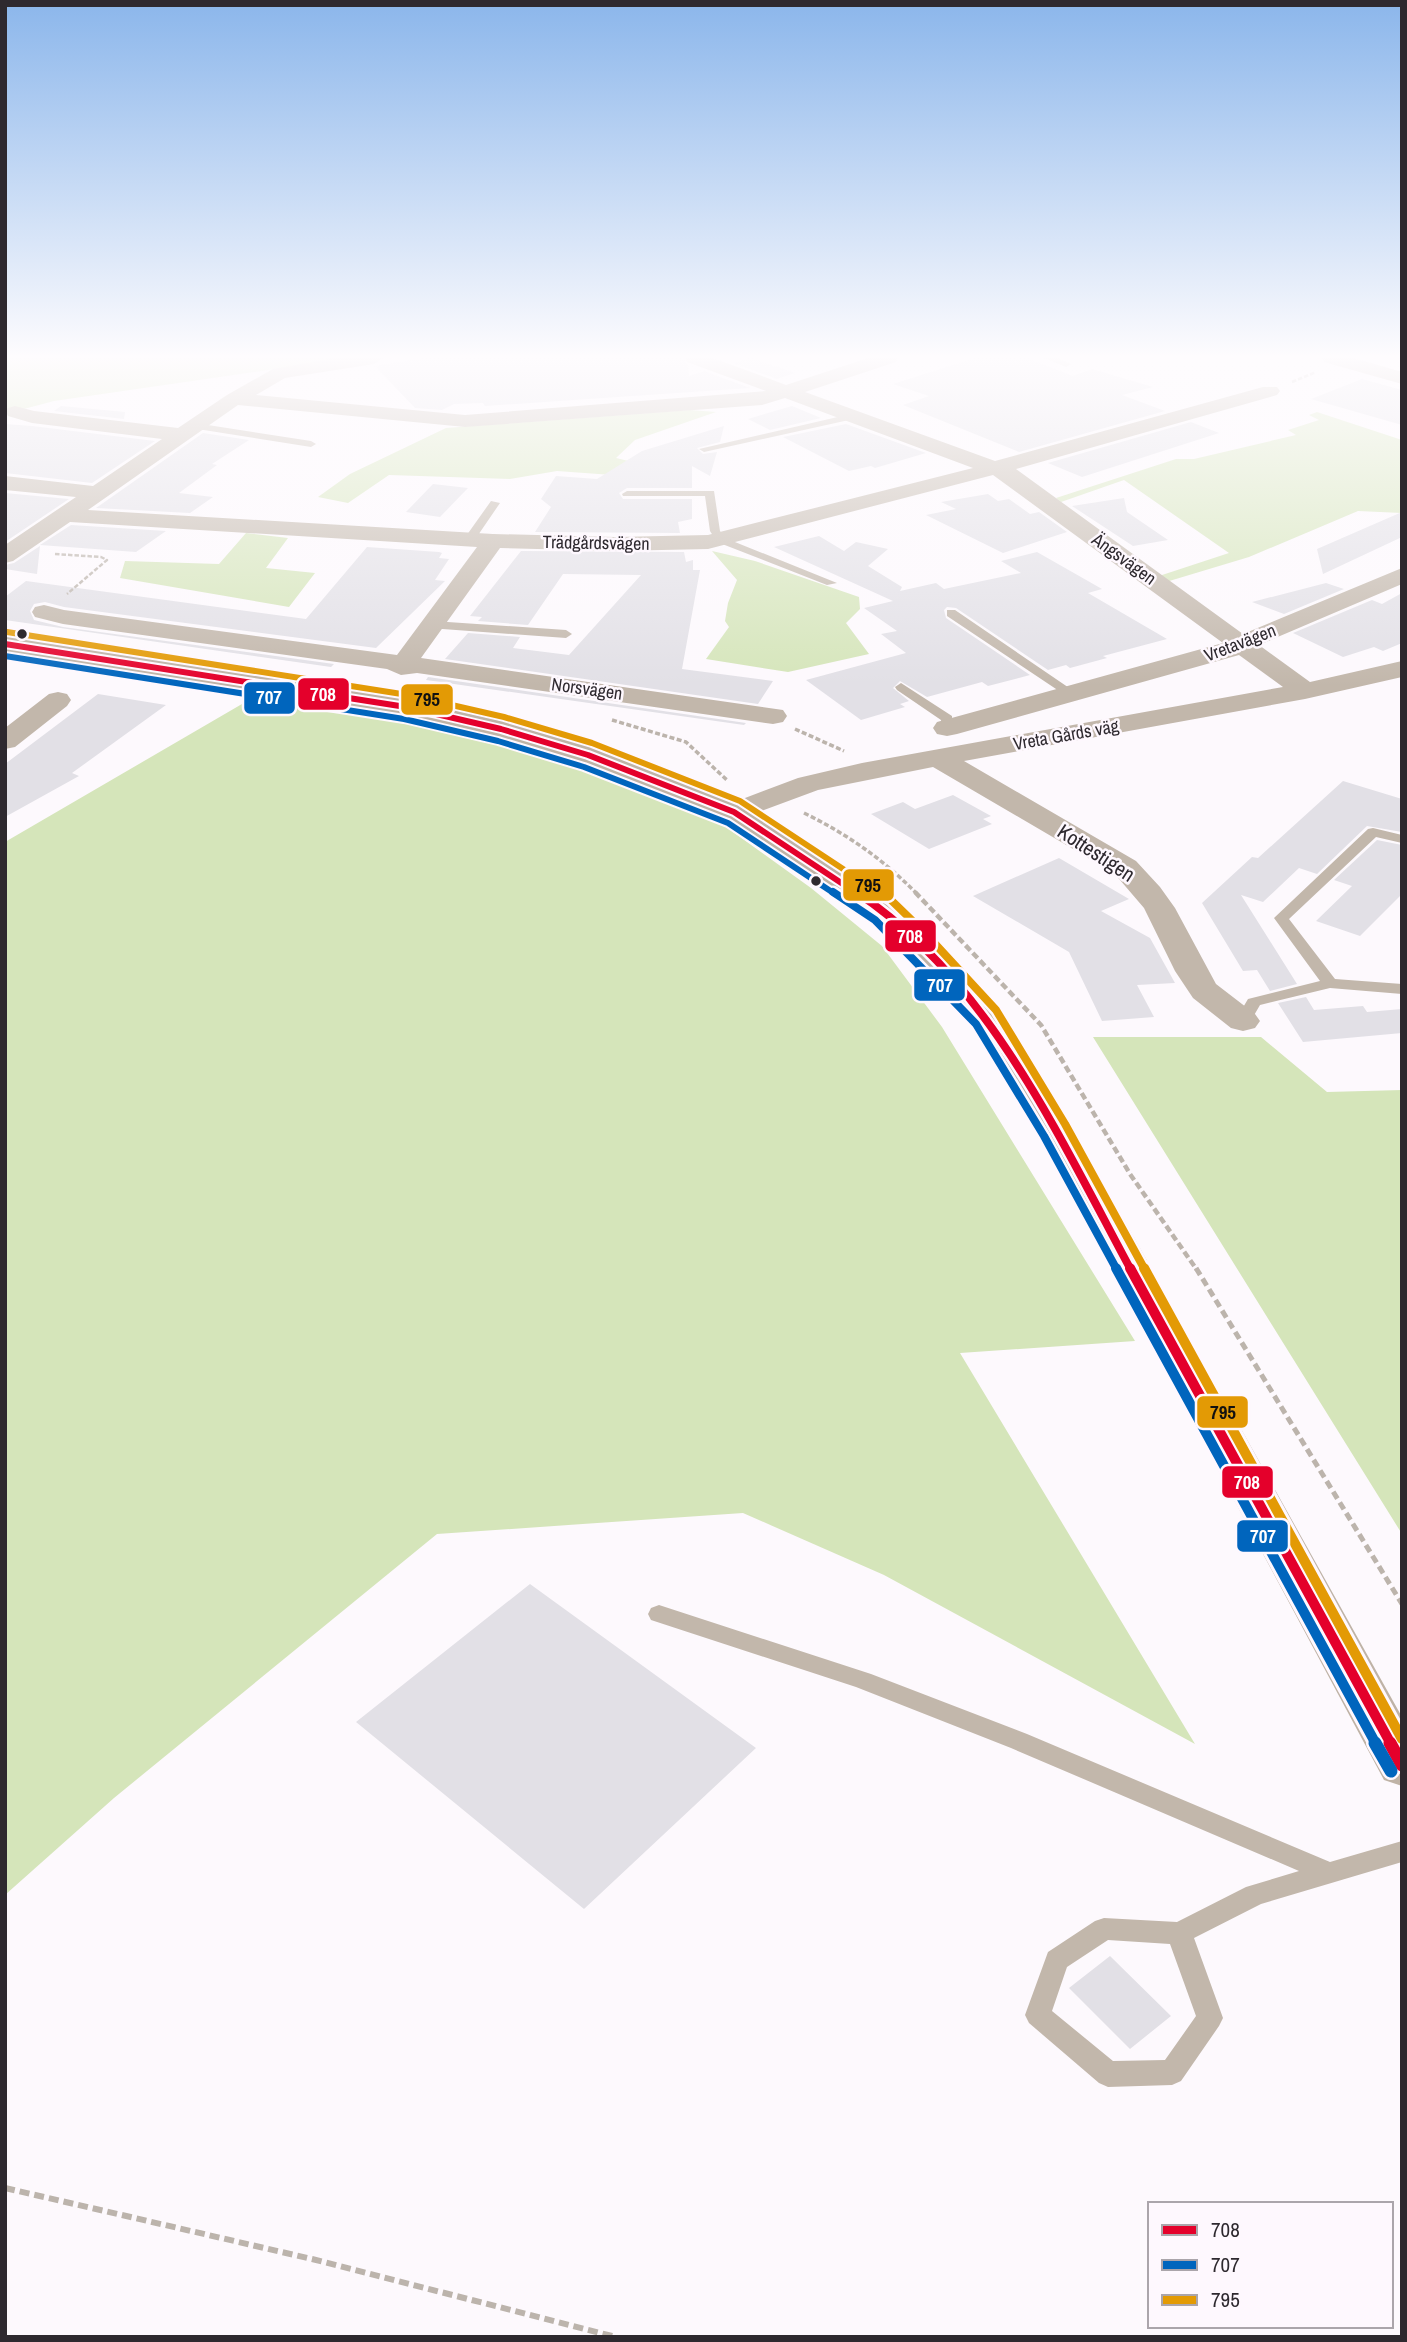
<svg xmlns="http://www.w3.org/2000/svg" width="1407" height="2342" viewBox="0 0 1407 2342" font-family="'Archivo Narrow',sans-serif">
  <rect width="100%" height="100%" fill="#fdf9fd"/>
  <!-- green -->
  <path fill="#d5e5ba" d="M5,358h345l-296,43 -49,13z
    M690,410l26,2 -81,28 -19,18 21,5 -11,13 -69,-5 -47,8 -121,-4 -41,28 -30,-6 32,-23 96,-46z
    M1317,412l85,28v73l-44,-2 -109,46 -83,25 -7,-6 70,-23 -105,-73 -63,22 -5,-4 120,-39h18l102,-24 -8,-5 31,-10 -10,-5z
    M246,533l42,5 -22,30 49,5 -26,34 -169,-29 5,-17 94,3z
    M712,551l43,10 104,36 1,12 -14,14 23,31 -81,18 -82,-13 23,-32 -4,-6 3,-18 9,-23z
    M254,697l100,13 121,25 102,29 141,57 93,67 71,58 60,81 193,314 -175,12 235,391 -311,-169 -141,-62 -306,21 -323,264 -109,97v-1053z
    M1093,1037h168l66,55 75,-2v444z"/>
  <!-- building -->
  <path fill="#e2e0e6" d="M423,358h260l5,7 1,11 15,-5 46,17 -265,18 -2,-3 -29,1 -12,6 -27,-2 -40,-42z
    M751,358l44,15 -18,6 -44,-16z
    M975,358h52l46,18 19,-7 61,18 -31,8 43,16 -146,41 -116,-47 26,-9 -36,-12z
    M1362,379l40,11v35l-91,-26z
    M61,406l64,6 -1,7 -70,-8z
    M792,406l29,12 -51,12 -22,-11z
    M1191,422l28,11 -137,44 -34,-14z
    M5,424l27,2 123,15 -63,42 -87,-10z
    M846,424l80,29 -51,15 -4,-2 -22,5 -66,-34z
    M724,426l-4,16 -23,6 6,6 14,-2 -7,24 -18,-10v22h-65l-8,5 4,6h69v20l-14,3 2,11 -145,-1 16,-25 -10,-8 15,-23 41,3 45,-28z
    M203,433l46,7 -37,24 5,1 -38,28 34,4 -23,16 -94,-5z
    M433,484l35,4 -28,29 -34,-5z
    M5,493l64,6 -64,43z
    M988,494l10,7 11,-2 21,15 9,-2 28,20 -64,21 -77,-38 30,-6 -15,-7z
    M1124,498l3,14 41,28 -35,6 -61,-40z
    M1402,512v25l-79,37 -6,-25z
    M71,525l95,6 -30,21 -96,-7z
    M819,536l25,15 12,-9 32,7 -20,17 34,21 -2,4 36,-8 8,6 77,-16 -20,-12 36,-9 65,37 -14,4 79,46 -64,17 4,2 -37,10 -4,-3 -18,5 -92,-62 -9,-1 -3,3 2,8 84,57 -42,11 -6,-4 -55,15 -27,-16 -7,7 16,13 -9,3 5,3 -44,13 -55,-40 100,-27 -25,-19 16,-3 -33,-23 29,-7 -119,-54z
    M40,546l-3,28 -32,-5v-4l9,-2z
    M367,547l72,5 3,1 -3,5 10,1 -14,21 10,1 -69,67 -312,-41 -19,-5 -11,2 -4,7 4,9 29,7 271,37 -3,3 -326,-47v-23l21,-16 280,38z
    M521,551l163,1 2,10 7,-2v10h7l-18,99 91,12 -15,23 -313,-45 23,-26 52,4 -7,11 56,7 72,-80 -78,-1 -35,51 -50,-4 4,-4 -12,-1z
    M1326,583l18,6 -60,25 -32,-12z
    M1402,593v50l-19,8 -9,-4 -31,10 -50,-24 79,-33 10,4z
    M428,677l318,46 -2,2 -318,-45z
    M98,694l68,11 -94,68 7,3 -74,41v-53z
    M1343,781l59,18v33l-35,-6 -50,48 -18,-6 -36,34 -22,-7 56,89 -27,7 -13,-21 -14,1 -41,-68 50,-46 6,1z
    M953,795l38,21 -8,3 9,5 -63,25 -58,-35 32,-12 12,7z
    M1377,840l25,5v49l-42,42 -44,-15 36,-35 -18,-6z
    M1059,858l70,41 -28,12 49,27 25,45 -38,2 17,32 -52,4 -33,-69 -96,-56z
    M1306,997l8,13 49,-4 4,6 35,-3v24l-99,9 -25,-39z
    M530,1584l226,164 -172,161 -228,-187z
    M1110,1956l61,60 -41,33 -61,-61z"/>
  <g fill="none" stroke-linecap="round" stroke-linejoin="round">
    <!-- path-far4 -->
    <path stroke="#bcb4ac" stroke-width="2.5" stroke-dasharray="4.5 2" stroke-linecap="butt" d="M1292,382l24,-10
      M55,554l46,3 6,3 -40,34"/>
    <!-- path-far3 -->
    <path stroke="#bcb4ac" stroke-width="3.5" stroke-dasharray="5 2.5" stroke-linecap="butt" d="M612,720l74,22 42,39
      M795,729l49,22
      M804,813c43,21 79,46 113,81"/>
    <!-- path-far2 -->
    <path stroke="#bcb4ac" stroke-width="4.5" stroke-dasharray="7 3.5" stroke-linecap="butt" d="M915,892l126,133 89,149 67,96"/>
    <!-- path-far1 -->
    <path stroke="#bcb4ac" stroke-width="5" stroke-dasharray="8 4.5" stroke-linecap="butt" d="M1196,1268l206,336"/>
    <!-- path -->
    <path stroke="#bcb4ac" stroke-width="6" stroke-dasharray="10 5" stroke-linecap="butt" d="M5,2188l307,71 304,78"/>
    <!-- lane -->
    <path fill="#c2b7ab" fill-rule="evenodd" d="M1044,358h14l13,6 -5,3z
      M855,413l3,1v4l-154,34 -5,-3z
      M195,423l116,18 5,3 -5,3 -120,-19 -1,-2z
      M627,491h87l6,40 5,7 112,45 -10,2 -110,-43 -7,-11 -5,-35h-82l-1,-2z
      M491,501l9,2 -26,38h-8l-2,-2z
      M947,610h8l123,84 -2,3h-8l-121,-81z
      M433,621l133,9 6,4 -6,4 -137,-10 -2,-3z
      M901,683l51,33v15h-10l-1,-11 -44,-30 -2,-3z
      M1373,828l29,7v8l-26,-6 -87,82 46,60 67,5v10l-72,-6 -70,17 -11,19h-12l-2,-3 13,-22 72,-18 -46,-63 94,-89z
      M659,1605l212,69 156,60 303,128 72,-21v21l-141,42 -67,34 29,80 -4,8 -38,55 -9,4 -64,2 -9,-4 -70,-60 -4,-8 23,-63 47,-31 9,-3 73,4 69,-35 53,-16 -288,-123 -155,-61 -205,-67 -3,-6 3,-6zM1108,1940l62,4 26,72 -31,44 -52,1 -61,-50 15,-44z"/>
    <!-- street -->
    <path fill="#c2b7ab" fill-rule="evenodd" d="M335,358h48l-9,6 -89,14 -29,17 209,20 301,-24 -79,-29 -2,-4h28l73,27 82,-27h30l-2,4 -91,30 190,69 268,-74h14l3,4 -3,4 -261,74 227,165 159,-66v16l-143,61 51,37 92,-21v16l-97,22 -341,62 172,100 24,26 15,21 41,76 39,30 5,7 -5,7 -12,3 -12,-3 -38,-30 -18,-27 -31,-63 -30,-35 -181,-106 -115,23 -84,31 -10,-3 -5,-6 5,-6 74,-28 64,-15 421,-76 -44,-32 -282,79 -10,2 -10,-2 -4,-6 4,-6 286,-79 -230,-168 -285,74 -93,2 -115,-3 -79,110 362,52 4,6 -4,6 -10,2 -356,-51 -16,2 -14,-6 -324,-45 -28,-7 -3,-5 3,-5 9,-2 20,5 333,45 80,-108 -407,-25 -57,39 -8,2v-18l71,-48 -71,-7v-14l88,10 69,-47 -130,-16 -24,-7 -3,-5 3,-3 7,-2 19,5 144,17 49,-33 46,-26zM785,398l188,70 -265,67 -93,2 -122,-3 -405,-24 150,-105 227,22 297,-22z
      M1322,358h32l48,14v12l-78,-22z
      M58,692l9,2 4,6 -4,6 -52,41 -10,2v-21l44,-34z"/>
    <!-- secondary -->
    <path fill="#bfb3a6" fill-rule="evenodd" d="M5,636l401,63 105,24 87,26 147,57 150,97 33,31 76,83 70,113 328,587v69l-18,-6 -348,-650 -64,-108 -68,-74 -33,-31 -148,-99 -145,-57 -85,-25 -87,-21 -401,-63z"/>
    <!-- bus-1-far3 casing -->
    <g stroke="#fef8fe" stroke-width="10">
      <path id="bus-1-far3" d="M5,644l401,63 95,22 87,26 146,57 124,82"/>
    </g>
    <!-- bus-1-far2 casing -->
    <g stroke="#fef8fe" stroke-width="13">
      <path id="bus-1-far2" d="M856,892c132,87 202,243 275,378"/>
    </g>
    <!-- bus-1-far1 casing -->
    <g stroke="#fef8fe" stroke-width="16">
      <path id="bus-1-far1" d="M1130,1268l261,476"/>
    </g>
    <!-- bus-1 casing -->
    <g stroke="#fef8fe" stroke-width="18">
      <path id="bus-1" d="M1390,1743l12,22"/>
    </g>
    <!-- bus-2-far3 casing -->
    <g stroke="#fef8fe" stroke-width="10">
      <path id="bus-2-far3" d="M5,656l399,63 94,22 86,26 144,56 107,71"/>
    </g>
    <!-- bus-2-far2 casing -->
    <g stroke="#fef8fe" stroke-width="13">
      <path id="bus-2-far2" d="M833,892l42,28 101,104 68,112 73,134"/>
    </g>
    <!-- bus-2-far1 casing -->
    <g stroke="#fef8fe" stroke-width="16">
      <path id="bus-2-far1" d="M1116,1268l260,476"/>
    </g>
    <!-- bus-2 casing -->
    <g stroke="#fef8fe" stroke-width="18">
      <path id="bus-2" d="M1375,1743l16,28"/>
    </g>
    <!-- bus-3-far2 casing -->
    <g stroke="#fef8fe" stroke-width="10">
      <path id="bus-3-far2" d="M7,632l401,63 96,22 88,26 148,58 141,93"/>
    </g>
    <!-- bus-3-far1 casing -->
    <g stroke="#fef8fe" stroke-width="13">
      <path id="bus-3-far1" d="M879,892l12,8 34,33 71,77 69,114 80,146"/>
    </g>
    <!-- bus-3 casing -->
    <g stroke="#fef8fe" stroke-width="16">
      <path id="bus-3" d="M1144,1268l258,471"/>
    </g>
    <!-- bus-1-far3 -->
    <use href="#bus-1-far3" stroke="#e4002b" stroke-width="6"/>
    <!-- bus-1-far2 -->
    <use href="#bus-1-far2" stroke="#e4002b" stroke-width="8"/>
    <!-- bus-1-far1 -->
    <use href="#bus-1-far1" stroke="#e4002b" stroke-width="10"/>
    <!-- bus-1 -->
    <use href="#bus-1" stroke="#e4002b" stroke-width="13"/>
    <!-- bus-2-far3 -->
    <use href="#bus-2-far3" stroke="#0065bd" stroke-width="6"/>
    <!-- bus-2-far2 -->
    <use href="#bus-2-far2" stroke="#0065bd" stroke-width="8"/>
    <!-- bus-2-far1 -->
    <use href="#bus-2-far1" stroke="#0065bd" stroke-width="10"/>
    <!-- bus-2 -->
    <use href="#bus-2" stroke="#0065bd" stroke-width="13"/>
    <!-- bus-3-far2 -->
    <use href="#bus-3-far2" stroke="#e39a05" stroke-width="6"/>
    <!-- bus-3-far1 -->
    <use href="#bus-3-far1" stroke="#e39a05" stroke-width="8"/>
    <!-- bus-3 -->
    <use href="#bus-3" stroke="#e39a05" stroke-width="10"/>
  </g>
  <!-- sky -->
  <linearGradient id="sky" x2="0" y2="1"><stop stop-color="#8bb6eb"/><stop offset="0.52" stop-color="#fefcfe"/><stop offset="1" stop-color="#fefcfe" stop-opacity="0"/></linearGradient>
  <rect width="1407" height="686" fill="url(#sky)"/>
  <!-- markers -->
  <g fill="#2e292f" stroke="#fef8fe" stroke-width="2.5">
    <circle cx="22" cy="634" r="6"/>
    <circle cx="816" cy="881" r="6"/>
  </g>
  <g text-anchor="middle" stroke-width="5" stroke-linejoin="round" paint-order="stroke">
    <!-- far-street labels -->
    <g font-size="18" fill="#2e292f" stroke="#fef8fe">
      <text transform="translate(596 543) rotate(1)" y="6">Trädgårdsvägen</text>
      <text transform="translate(1124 559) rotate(36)" y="6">Ängsvägen</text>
      <text transform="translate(1240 643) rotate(-21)" y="6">Vretavägen</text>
      <text transform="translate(587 689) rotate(8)" y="6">Norsvägen</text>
      <text transform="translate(1066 735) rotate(-10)" y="6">Vreta Gårds väg</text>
    </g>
    <!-- street labels -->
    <g font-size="21" fill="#2e292f" stroke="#fef8fe">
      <text transform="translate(1096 853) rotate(33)" y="7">Kottestigen</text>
    </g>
  </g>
  <g stroke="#fef8fe" stroke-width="2.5">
    <rect x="297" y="677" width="53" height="34" rx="7" fill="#e4002b"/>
    <rect x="243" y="681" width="53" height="34" rx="7" fill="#0065bd"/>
    <rect x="400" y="683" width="54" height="33" rx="7" fill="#e39a05"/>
    <rect x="842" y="868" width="53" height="34" rx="7" fill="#e39a05"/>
    <rect x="884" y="919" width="53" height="34" rx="7" fill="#e4002b"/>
    <rect x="913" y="968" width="53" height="34" rx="7" fill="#0065bd"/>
    <rect x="1196" y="1395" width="53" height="34" rx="7" fill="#e39a05"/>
    <rect x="1221" y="1465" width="53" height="34" rx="7" fill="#e4002b"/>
    <rect x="1236" y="1519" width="53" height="34" rx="7" fill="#0065bd"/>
  </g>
  <g font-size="19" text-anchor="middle" font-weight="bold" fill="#fff">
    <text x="323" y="701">708</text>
    <text x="269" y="704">707</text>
    <text x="910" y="943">708</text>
    <text x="940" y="992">707</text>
    <text x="1247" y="1489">708</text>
    <text x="1263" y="1543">707</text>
  </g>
  <g font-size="19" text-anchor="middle" font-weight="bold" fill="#111">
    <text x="427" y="706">795</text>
    <text x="868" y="892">795</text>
    <text x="1223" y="1419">795</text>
  </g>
  <!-- border -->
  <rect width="1407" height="2342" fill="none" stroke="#2e292f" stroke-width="14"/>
  <!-- legend -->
  <rect x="1148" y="2202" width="245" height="126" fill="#fef8fe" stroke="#aba5ab" stroke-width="2"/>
  <rect x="1162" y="2225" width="35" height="10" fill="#e4002b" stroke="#aba5ab" stroke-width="2"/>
  <text x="1211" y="2237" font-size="21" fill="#2e292f">708</text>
  <rect x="1162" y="2260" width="35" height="10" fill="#0065bd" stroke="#aba5ab" stroke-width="2"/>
  <text x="1211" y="2272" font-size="21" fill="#2e292f">707</text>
  <rect x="1162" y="2295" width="35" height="10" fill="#e39a05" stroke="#aba5ab" stroke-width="2"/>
  <text x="1211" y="2307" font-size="21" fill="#2e292f">795</text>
</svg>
